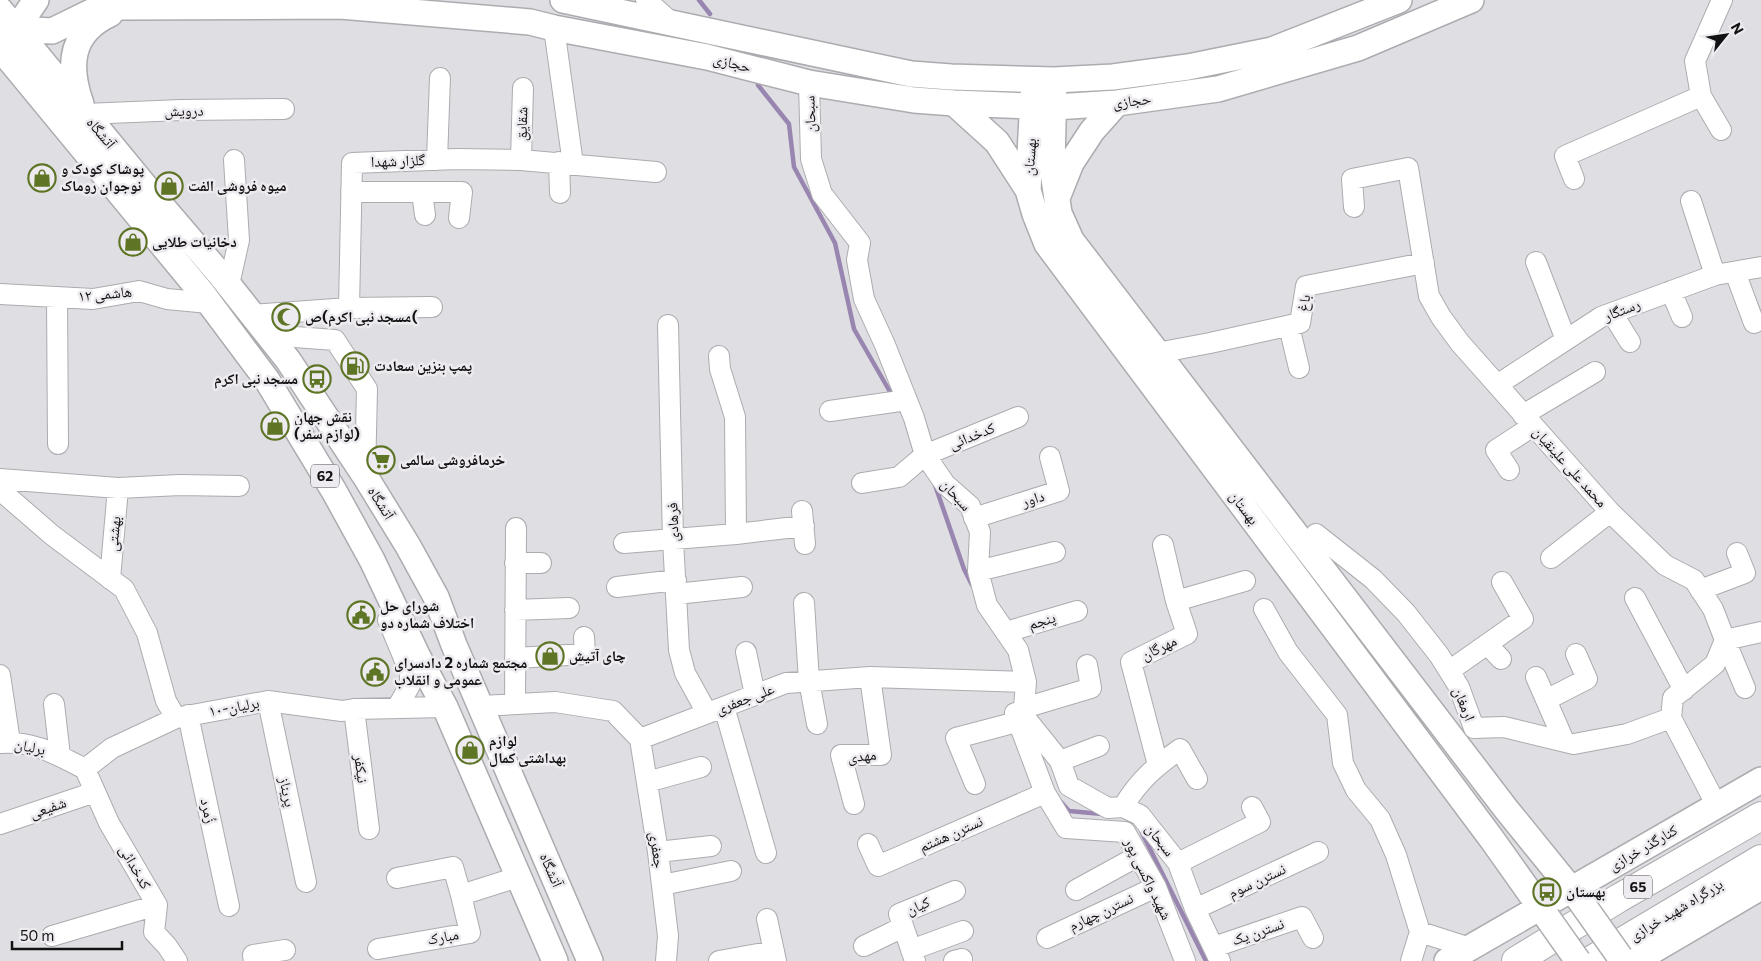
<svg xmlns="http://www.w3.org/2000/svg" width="1761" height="961" viewBox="0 0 1761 961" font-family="Commissioner,'Noto Naskh Arabic',sans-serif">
  <rect width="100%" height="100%" fill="#dfdee2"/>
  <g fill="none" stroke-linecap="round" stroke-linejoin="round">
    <!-- stream -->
    <path stroke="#9986b0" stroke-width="4.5" d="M699,0l11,14
      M758,85l31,39 5,43 41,76 19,86 39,68
      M935,485l29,84 8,16
      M1061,802l8,9 33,3
      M1142,833l64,128"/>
    <!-- minor casing -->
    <g stroke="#adabaf" stroke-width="22">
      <path id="minor" d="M646,0l26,23
        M554,28l19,136
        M809,83l2,76 11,35 38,49 -3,17 7,39 21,46 29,73 11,37 20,29 25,22 10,26 -2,39 9,34 31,45 8,32 -2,26 3,12 33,41 9,25 39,22 15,-1 17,8 38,48 17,46 25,52
        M1701,96l20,34
        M85,114l96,-4 103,-1
        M437,160l3,-82
        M521,160l2,-72
        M559,162l1,31
        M1574,179l-9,-23 136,-60 -6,-35 27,-61
        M351,192h111l-3,26
        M422,192l3,23
        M1691,201l24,74
        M1354,207l-2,-28 56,-11 21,128 12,21 19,26 150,169 55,53 29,15 19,29 12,31 -10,24 -42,34 -2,20 46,88
        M1536,262l30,78
        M1735,272l19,51
        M229,285l10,-45 -5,-80
        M1671,291l11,26
        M0,294l93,5 46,-8 28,8 42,4
        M57,297l1,147
        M349,308l83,-1
        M1612,313l18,29
        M252,315l97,-7 3,-145 105,-4 64,1 135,12
        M668,325l5,215 6,110 6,23 22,40
        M1289,326l10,42
        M268,335l67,5 32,49 -2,87
        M1157,353l53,-10 90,-20 6,-37 118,-23
        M1497,385l104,-68 114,-42 46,-8
        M830,411l77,-11
        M1523,415l72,-43
        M1509,470l-13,-20 37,-24
        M0,479l118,9 62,-3 59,1
        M862,483l37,-6 26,-22 93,-38
        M0,490l52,45 72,54 23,44 19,68 10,17
        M802,511l3,33
        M974,518l85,-27 -9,-34
        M736,534l68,-8
        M1316,534l57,45 33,34 33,42 20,32 15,41 30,-1 70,17 53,-10 44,-16
        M624,543l112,-9 -1,-117 -15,-48 -1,-13
        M1163,545l13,56
        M1551,558l59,-46
        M515,563h26
        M978,571l77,-19
        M110,579l8,-91
        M617,587l59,-7
        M1700,590l45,-17 -8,-20
        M676,594l66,-7
        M1635,598l49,92
        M804,603l5,78 8,43
        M1264,609l24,43 49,63 6,48 13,27 24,29 16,36 24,77 -9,29
        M515,610l54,-2
        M388,620l22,53v12l-13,23
        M1006,632l71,-21
        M1487,644l14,15
        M746,652l9,43
        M515,658l70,-4 -1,-17
        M1449,671l74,-52 -21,-37
        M0,675l10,67
        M1536,677l28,64
        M1745,688l-20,-48 36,-8
        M1546,700l41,-21 -11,-25
        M268,701l38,181
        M54,704l6,52
        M515,704l1,-176
        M481,706l74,-4 58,9 27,28 146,-56 84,-6 156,5
        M724,707l42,146
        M1024,708l67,-20 -4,-23
        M354,709l15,120
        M1015,713l30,80 21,35 59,4 31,55 29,74
        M188,715l41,191
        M640,739l18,113 10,84 -2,25
        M0,743c32,-3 58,12 85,26
        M1060,761l39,-15
        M1158,765l-27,-103 56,-28 -11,-33 69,-20
        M85,769l27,-21 64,-30 92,-17 74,10 12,-2 91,-2
        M85,769l24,54 48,82 -3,27 13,14 10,15
        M647,782l54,-15
        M975,784l-19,-46 61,-16
        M854,804l-13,-49h40l-11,-78
        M1123,807c16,-27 32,-40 57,-58l17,30
        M0,824l95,-32
        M868,844l10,22 167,-73
        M658,852l53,-6
        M1178,863l82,-41 -8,-15
        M397,878l56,-11 8,28
        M662,885l69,-14
        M1076,890l62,-34
        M1195,909l123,-57
        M767,919l9,42
        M1420,932l50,16
        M52,936l105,-31
        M1047,938l109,-51
        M864,946l39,-19
        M1214,947l88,-30 11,21
        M378,949l92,-16 -9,-38 57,-18
        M911,950l52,-19
        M254,961l-1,-6 32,-5
        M719,961l55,-10
        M915,961l-16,-47 56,-23
        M954,961l8,-2v2"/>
    </g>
    <!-- major casing -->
    <g stroke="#adabaf" stroke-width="28">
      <path id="major" d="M563,0l348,74 40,3 103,3 59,-3 75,-10 84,-17 127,-50
        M0,10l153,186 66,77 69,87 77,116 43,70 28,51 18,48 136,316
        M16,29l36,2 39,-19 31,-5 218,-1 190,16 24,6 153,29 102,26 105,17 40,3 101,4 62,-4 101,-14 140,-41 113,-48
        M6,36l10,-7 20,-29
        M0,48l202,245 65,87 67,111 38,69 46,97 27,50 110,254
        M1034,80l-6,110 7,24 12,30 444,594 56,79
        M1054,80l-2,85 7,48 12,27 435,569 73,90
        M954,103l43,39 31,48
        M81,104c-13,-37 -12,-71 29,-90
        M1057,198l14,-35 21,-32 25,-28
        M1447,961l314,-181
        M1635,961l126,-74"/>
    </g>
    <!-- highway casing -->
    <g stroke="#adabaf" stroke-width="30">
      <path id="highway" d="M1516,961l103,-63 142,-82
        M1590,961l171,-102"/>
    </g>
    <!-- minor -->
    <use href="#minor" stroke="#fff" stroke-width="20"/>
    <!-- major -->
    <use href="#major" stroke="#fff" stroke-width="25"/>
    <!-- highway -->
    <use href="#highway" stroke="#fff" stroke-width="28"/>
    <!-- major-bridge casing -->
    <g stroke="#adabaf" stroke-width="28" stroke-linecap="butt">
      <path id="major-bridge" d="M1579,899l41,58
        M1547,917l31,44"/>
    </g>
    <!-- major-bridge -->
    <use href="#major-bridge" stroke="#fff" stroke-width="25"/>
  </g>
  <!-- icons -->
  <defs>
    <g id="shop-ring" transform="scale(1.4375)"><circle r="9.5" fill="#edebef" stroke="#5e7526" stroke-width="1.5"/><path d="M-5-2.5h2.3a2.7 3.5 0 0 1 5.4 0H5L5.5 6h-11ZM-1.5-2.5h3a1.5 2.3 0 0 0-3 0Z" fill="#5e7526"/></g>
    <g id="mosque-ring" transform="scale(1.4375)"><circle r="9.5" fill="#edebef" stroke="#5e7526" stroke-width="1.5"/><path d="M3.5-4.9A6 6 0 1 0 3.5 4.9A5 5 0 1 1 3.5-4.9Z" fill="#5e7526"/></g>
    <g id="fuel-ring" transform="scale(1.4375)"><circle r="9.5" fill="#edebef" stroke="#5e7526" stroke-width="1.5"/><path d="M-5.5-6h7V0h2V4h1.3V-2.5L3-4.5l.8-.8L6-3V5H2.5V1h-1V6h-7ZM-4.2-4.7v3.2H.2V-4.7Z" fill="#5e7526"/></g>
    <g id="bus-ring" transform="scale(1.4375)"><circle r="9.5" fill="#edebef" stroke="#5e7526" stroke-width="1.5"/><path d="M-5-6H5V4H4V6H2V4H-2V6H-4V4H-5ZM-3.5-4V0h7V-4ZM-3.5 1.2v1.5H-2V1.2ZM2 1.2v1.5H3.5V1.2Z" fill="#5e7526"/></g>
    <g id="supermarket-ring" transform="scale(1.4375)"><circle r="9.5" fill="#edebef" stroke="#5e7526" stroke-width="1.5"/><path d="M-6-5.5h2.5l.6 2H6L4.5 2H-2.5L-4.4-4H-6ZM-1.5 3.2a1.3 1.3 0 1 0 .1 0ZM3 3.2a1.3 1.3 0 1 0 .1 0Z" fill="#5e7526"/></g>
    <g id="civic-ring" transform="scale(1.4375)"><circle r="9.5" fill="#edebef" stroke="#5e7526" stroke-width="1.5"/><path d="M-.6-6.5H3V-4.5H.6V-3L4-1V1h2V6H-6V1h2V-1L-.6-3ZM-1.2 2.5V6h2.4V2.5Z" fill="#5e7526"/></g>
  </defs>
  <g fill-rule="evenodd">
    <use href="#shop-ring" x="42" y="178"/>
    <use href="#shop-ring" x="169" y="186"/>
    <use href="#shop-ring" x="133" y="242"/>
    <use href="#mosque-ring" x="286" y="317"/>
    <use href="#fuel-ring" x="355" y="366"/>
    <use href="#bus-ring" x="317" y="379"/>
    <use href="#shop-ring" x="275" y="426"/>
    <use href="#supermarket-ring" x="381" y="460"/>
    <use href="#civic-ring" x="361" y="615"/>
    <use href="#shop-ring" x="550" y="656"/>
    <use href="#civic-ring" x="375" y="672"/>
    <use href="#shop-ring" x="470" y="750"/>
    <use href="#bus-ring" x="1547" y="892"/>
  </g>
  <g text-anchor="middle" stroke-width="5" stroke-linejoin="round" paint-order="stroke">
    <!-- shield labels -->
    <g fill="#edebef" stroke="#545355" stroke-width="1">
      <rect x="311" y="464.5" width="28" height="23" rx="4"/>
      <rect x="1624" y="875.5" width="28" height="23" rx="4"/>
    </g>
    <g font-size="14" font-weight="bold" fill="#131213">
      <text x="325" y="481">62</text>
      <text x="1638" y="892">65</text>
    </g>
    <!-- street labels -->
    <g font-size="15" fill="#131213" stroke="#edebef">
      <text transform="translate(732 63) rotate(14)" y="5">حجازی</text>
      <text transform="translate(1132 101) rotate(-7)" y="5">حجازی</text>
      <text transform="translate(184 111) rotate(-1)" y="5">درویش</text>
      <text transform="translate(810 114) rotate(-92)" y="5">سبحان</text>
      <text transform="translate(522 124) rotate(-89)" y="5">شقایق</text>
      <text transform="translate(101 133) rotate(50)" y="5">آتشگاه</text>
      <text transform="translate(1030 157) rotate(-86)" y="5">بهستان</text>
      <text transform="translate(398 161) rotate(-2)" y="5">گلزار شهدا</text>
      <text transform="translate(105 294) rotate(-5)" y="5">۱۲ هاشمی</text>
      <text transform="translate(1304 303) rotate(-80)" y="5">باغ</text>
      <text transform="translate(1622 310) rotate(-21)" y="5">رستگار</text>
      <text transform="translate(972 436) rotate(-22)" y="5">کدخدائی</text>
      <text transform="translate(1570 467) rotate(48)" y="5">محمد علی علینقیان</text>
      <text transform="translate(956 495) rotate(48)" y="5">سبحان</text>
      <text transform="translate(1033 499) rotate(-18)" y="5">داور</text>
      <text transform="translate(381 503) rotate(58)" y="5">آتشگاه</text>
      <text transform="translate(1244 508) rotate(53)" y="5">بهستان</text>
      <text transform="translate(673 522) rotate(-92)" y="5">فرهادی</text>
      <text transform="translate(114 534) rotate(-85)" y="5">بهشتی</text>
      <text transform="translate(1042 621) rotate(-17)" y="5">پنجم</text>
      <text transform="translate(1159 648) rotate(-26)" y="5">مهرگان</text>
      <text transform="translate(745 699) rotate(-21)" y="5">علی جعفری</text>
      <text transform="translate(1464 704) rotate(68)" y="5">ارمغان</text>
      <text transform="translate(234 707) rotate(-10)" y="5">۱۰-برلیان</text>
      <text transform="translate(30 747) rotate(12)" y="5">برلیان</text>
      <text transform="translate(862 756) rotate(-6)" y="5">مهدی</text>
      <text transform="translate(361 769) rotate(83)" y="5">نیکفر</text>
      <text transform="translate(287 792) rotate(78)" y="5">پریناز</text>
      <text transform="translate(48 808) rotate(-19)" y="5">شفیعی</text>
      <text transform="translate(208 811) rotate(78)" y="5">زُمرد</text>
      <text transform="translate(951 834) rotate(-24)" y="5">نسترن هشتم</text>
      <text transform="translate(1160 840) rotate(52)" y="5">سبحان</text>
      <text transform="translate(1643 848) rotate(-30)" y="5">کنارگذر خرازی</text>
      <text transform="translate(657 850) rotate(82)" y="5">جعفری</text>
      <text transform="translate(135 867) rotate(60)" y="5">کدخدائی</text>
      <text transform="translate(551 870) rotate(67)" y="5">آتشگاه</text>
      <text transform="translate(1148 879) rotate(64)" y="5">شهید واکسی پور</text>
      <text transform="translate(1257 881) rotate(-25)" y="5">نسترن سوم</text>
      <text transform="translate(918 906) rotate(-23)" y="5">کیان</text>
      <text transform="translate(1676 910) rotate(-31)" y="5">بزرگراه شهید خرازی</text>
      <text transform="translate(1101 912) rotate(-25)" y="5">نسترن چهارم</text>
      <text transform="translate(1258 932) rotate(-19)" y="5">نسترن یک</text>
      <text transform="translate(443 937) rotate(-10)" y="5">مبارک</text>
    </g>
    <!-- poi labels -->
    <g font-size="15" font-weight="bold" fill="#131213" stroke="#edebef" text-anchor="start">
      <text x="61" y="174">پوشاک کودک و<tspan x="61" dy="17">نوجوان روماک</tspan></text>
      <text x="188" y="191">میوه فروشی الفت</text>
      <text x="152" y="247">دخانیات طلایی</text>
      <text x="305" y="322">مسجد نبی اکرم)ص(</text>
      <text x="374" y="371">پمپ بنزین سعادت</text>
      <text x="298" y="384" text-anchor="end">مسجد نبی اکرم</text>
      <text x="294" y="422">نقش جهان<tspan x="294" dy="17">(لوازم سفر)</tspan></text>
      <text x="400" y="465">خرمافروشی سالمی</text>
      <text x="380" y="611">شورای حل<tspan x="380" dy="17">اختلاف شماره دو</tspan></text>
      <text x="569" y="661">چای آتیش</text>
      <text x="394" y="668">مجتمع شماره 2 دادسرای<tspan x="394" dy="17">عمومی و انقلاب</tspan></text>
      <text x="489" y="746">لوازم<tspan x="489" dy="17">بهداشتی کمال</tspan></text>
      <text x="1566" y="897">بهستان</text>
    </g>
  </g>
  <!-- north arrow -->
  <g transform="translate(1726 35) rotate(60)" stroke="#edebef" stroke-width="4" paint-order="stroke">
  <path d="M0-4L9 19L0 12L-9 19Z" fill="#131213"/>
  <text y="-8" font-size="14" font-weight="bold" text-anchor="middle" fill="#131213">N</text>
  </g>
  <!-- scale -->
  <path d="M12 941v8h110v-8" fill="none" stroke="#131213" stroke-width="2.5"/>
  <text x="20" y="941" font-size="15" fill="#131213" stroke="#edebef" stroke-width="4" paint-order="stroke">50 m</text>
</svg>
